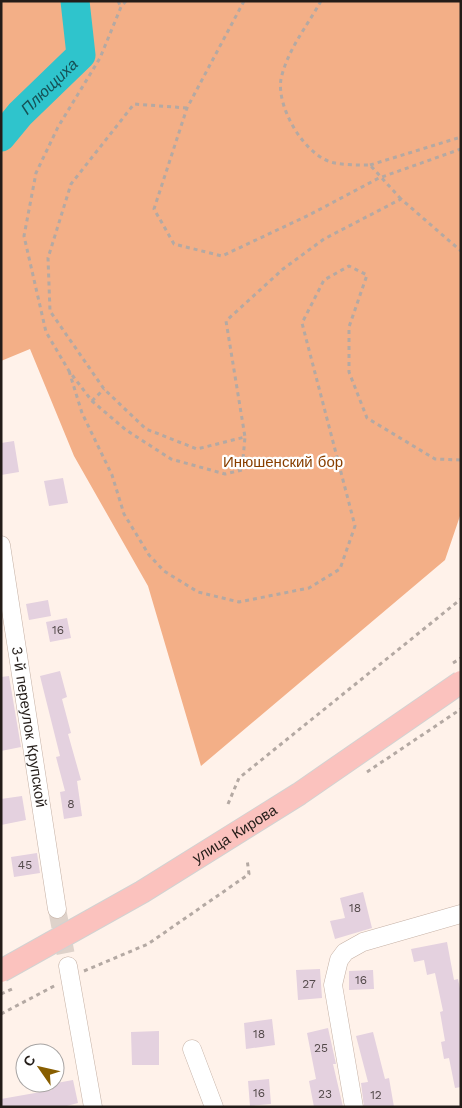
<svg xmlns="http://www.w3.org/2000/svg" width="462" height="1108" viewBox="0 0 462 1108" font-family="'Work Sans',sans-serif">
  <rect width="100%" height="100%" fill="#fff2ea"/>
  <!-- green -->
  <path fill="#f3af87" d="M1,1h460v512l-16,47 -244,206 -53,-180 -74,-130 -44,-107 -29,12z"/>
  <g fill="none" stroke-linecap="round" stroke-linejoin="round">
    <!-- river -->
    <path stroke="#2fc4cc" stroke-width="29" id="s1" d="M1,137l19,-23 61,-59 -6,-54"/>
  </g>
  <!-- building -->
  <path fill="#e4d1df" d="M14,441l5,31 -18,3v-32z
    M63,478l5,25 -19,3 -5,-25z
    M48,600l3,16 -22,4 -3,-16z
    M67,618l4,20 -21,4 -4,-20z
    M60,671l7,26 -5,2 9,34 -3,1 13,46 -4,1 5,35 -18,3 -4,-27 5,-1 -9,-34 4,-1 -20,-80z
    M9,676l12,71 -20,4v-74z
    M22,796l4,24 -25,5v-26z
    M37,853l3,20 -26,4 -3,-20z
    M363,892l9,36 -37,11 -5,-18 15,-3 -5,-20z
    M447,942l7,38 4,-1 3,14v94l-6,1 -6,-30 -5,1 -3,-17 4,-1 -5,-29 3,-1 -8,-38 -8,2 -3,-15 -10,2 -3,-13z
    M320,969l2,29 -24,2 -2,-30z
    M373,970l1,19 -25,1v-19z
    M272,1019l3,26 -29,4 -2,-26z
    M328,1028l8,36h-3l10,43h-29l-5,-26 7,-2 -9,-46z
    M159,1031v34h-27l-1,-33z
    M373,1032l12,47 4,-1 5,29h-30l-3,-24 7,-1 -12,-46z
    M269,1079l2,25 -21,2 -2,-25z
    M73,1080l5,23 -15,4h-62v-8l51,-9 -1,-6z"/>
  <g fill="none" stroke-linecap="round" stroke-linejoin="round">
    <!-- minor-tunnel -->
    <path stroke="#ded2ca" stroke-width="18" stroke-dasharray="18 9" stroke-linecap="butt" d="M57,909l11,57"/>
    <!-- minor casing -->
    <g stroke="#c5b1a5" stroke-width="19">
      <g id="minor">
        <path id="s2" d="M1,545l56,364"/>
        <path d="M68,966l25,141"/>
        <path d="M192,1049l22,58"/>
        <path d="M354,1107l-21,-122 6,-25 6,-8 18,-10 98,-28"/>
      </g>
    </g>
    <!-- path -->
    <path stroke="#b4a9a3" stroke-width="3" stroke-dasharray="4 4" stroke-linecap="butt" d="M118,1l3,6
      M126,1l-5,6 -21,51 -42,69 -22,46 -12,63 22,96 23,39 23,30 34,29 45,29 54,15 17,-4 3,-33
      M244,1l-57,107 -33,101 20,35 48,12 87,-41 70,-37 82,-29
      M321,1c-14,25 -34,50 -40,78 -5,29 25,79 54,84 11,2 23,2 35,2l31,34
      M187,108l-53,-4 -63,80 -23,74 2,53 54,78 42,40 51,20 48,-12 -19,-116 57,-52 41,-30 77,-40 60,52
      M370,165l91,-28
      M69,371l13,42 30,62 12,39 25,41 15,16 34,21 41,10 70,-14 31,-19 15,-43 -53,-203 22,-43 25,-14 18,9 -18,52v45l18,46 68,41 26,1
      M92,401l12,-12
      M228,804l11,-26 222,-179
      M84,971l64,-27 101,-70 -2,-15
      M1,1014l55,-29"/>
    <!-- minor -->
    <use href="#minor" stroke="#fff" stroke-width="18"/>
    <!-- major-bridge casing -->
    <g stroke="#d3d2d1" stroke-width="24" stroke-linecap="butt">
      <g id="major-bridge">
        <path id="s3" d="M1,971l141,-79 157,-98 162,-112"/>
      </g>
    </g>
    <!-- path-bridge -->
    <path stroke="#b4a9a3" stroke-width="3" stroke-dasharray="4 4" stroke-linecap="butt" d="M453,663l8,-5
      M367,772l94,-63
      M1,994l11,-5"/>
    <!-- major-bridge -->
    <use href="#major-bridge" stroke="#fbc2be" stroke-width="22"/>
  </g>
  <g text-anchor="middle" stroke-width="4.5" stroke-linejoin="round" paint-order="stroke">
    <!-- number labels -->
    <g font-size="12" fill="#53494a">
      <text x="58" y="634">16</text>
      <text x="71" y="808">8</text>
      <text x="25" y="869">45</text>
      <text x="355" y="912">18</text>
      <text x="361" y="984">16</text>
      <text x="309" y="988">27</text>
      <text x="259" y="1038">18</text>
      <text x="321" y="1052">25</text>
      <text x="259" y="1097">16</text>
      <text x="325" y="1098">23</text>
      <text x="376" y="1099">12</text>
    </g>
    <!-- park labels -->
    <g font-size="15" fill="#883f00" stroke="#fff">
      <text x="283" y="467">Инюшенский бор</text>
    </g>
    <!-- street labels -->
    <g font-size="15" fill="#231c18" stroke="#fff">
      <text dy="5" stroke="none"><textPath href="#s2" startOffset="184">3-й переулок Крупской</textPath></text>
      <text dy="5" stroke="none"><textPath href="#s3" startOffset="271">улица Кирова</textPath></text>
    </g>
    <!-- water labels -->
    <g font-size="16" font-style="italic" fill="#155155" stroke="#fff">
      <text dy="6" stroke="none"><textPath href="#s1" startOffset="70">Плющиха</textPath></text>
    </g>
  </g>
  <!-- border -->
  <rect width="462" height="1108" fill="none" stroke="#231c18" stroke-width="5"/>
  <!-- north arrow -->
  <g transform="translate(40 1068) rotate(304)"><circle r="24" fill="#ffffff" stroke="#a7a4a3"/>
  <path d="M0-4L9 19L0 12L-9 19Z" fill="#885e00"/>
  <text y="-8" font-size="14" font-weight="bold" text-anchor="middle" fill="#231c18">С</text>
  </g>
</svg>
